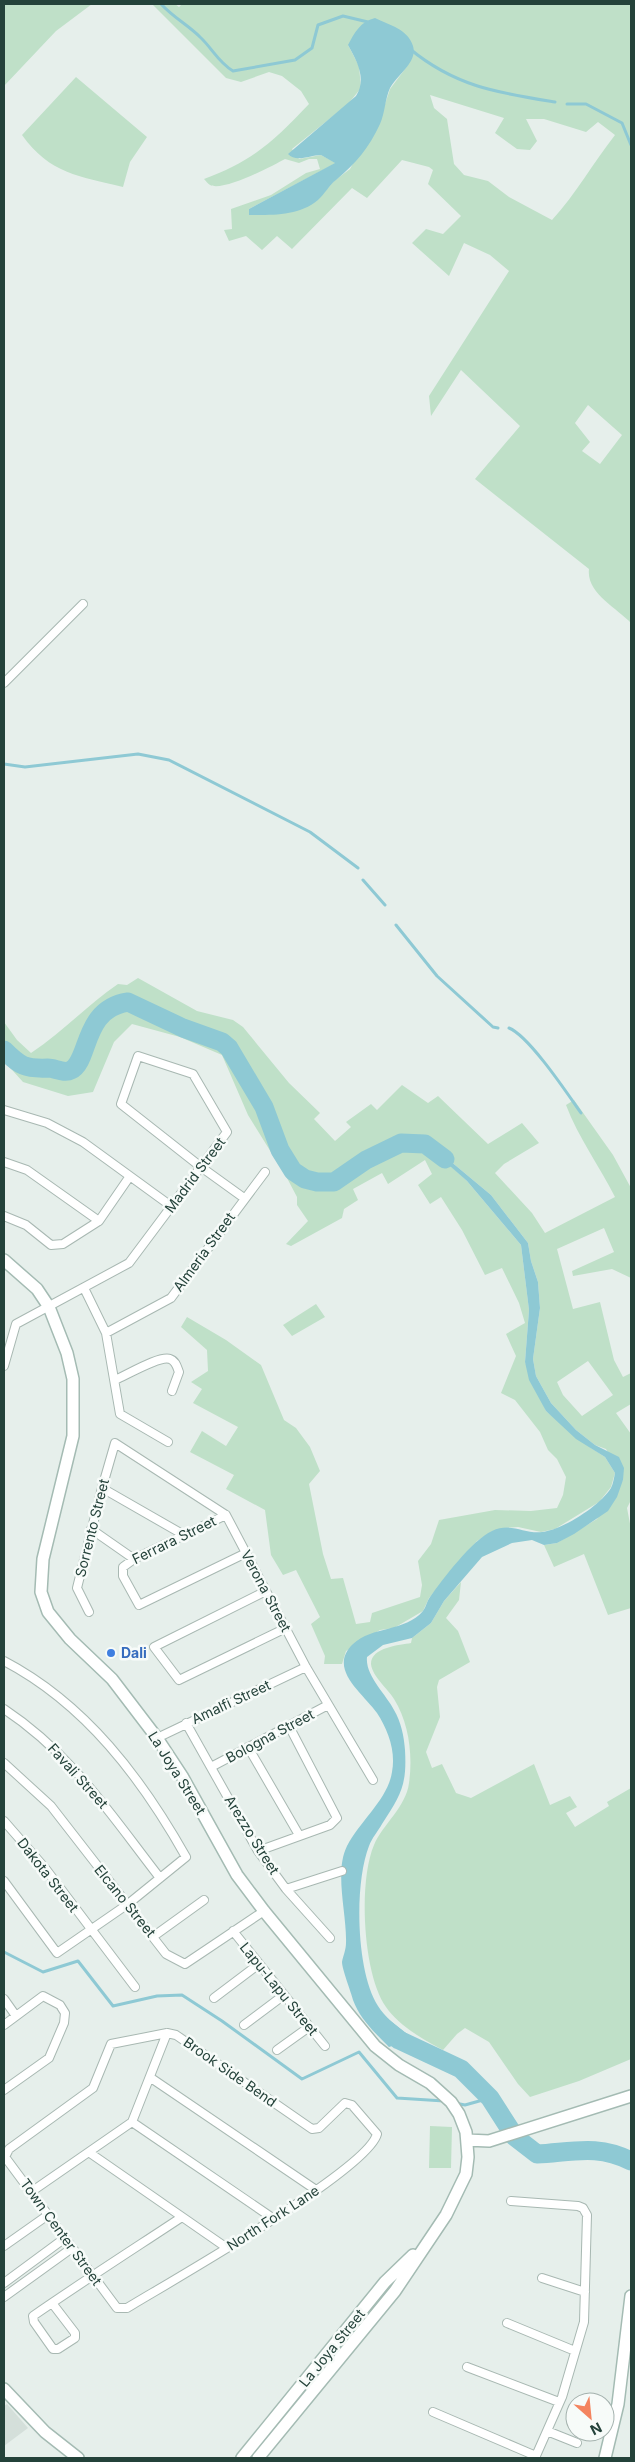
<svg xmlns="http://www.w3.org/2000/svg" width="635" height="2462" viewBox="0 0 635 2462" font-family="Inter,sans-serif">
  <rect width="100%" height="100%" fill="#e6efeb"/>
  <!-- built -->
  <path fill="#d4dfda" d="M7,2404l21,24 -24,18v-40z"/>
  <!-- green -->
  <path fill="#bfe0c8" fill-rule="evenodd" d="M4,4h88l-36,27 -52,55z
    M152,4h23l4,3 3,-3h449v619c-14,-15 -45,-30 -42,-54l-114,-90 45,-53 -59,-56 -30,46 -2,-20 80,-125 -19,-16 -26,-12 -15,33 -37,-33 14,-14 17,5 18,-18 -33,-32 5,-14 -4,-3 -27,-7 -35,38 -15,-10 -60,61 -15,-13 -15,14 -16,-14 -17,5 -5,-11 8,-1 -1,-20 40,-14 35,-22 14,-4 -3,-10h-8l-10,4 -14,-4c-13,7 -62,33 -75,26 -3,-2 -4,-4 -6,-6 48,-17 71,-39 105,-75l-8,-13 -19,-15 -13,-4 -28,10 -15,-4zM348,45l60,20 -18,24 -5,15 -35,65 -16,12 -16,18 -69,16v-6l87,-46 -15,-8 -22,4 -7,-10 56,-45 13,-16 -2,-22zM430,95l74,23 -9,15 22,16 13,1 7,-9 -11,-22h18l42,13 12,-10 17,13c-22,28 -39,59 -63,85l-43,-23 -21,-16 -24,-6 -10,-11 -7,-45 -13,-11zM588,405l34,30 -22,29 -18,-13 8,-9 -15,-19z
    M76,77l71,60 -17,25 -7,25c-44,-11 -73,-13 -101,-52z
    M138,978l59,33 36,9 10,7 46,56 31,30 -6,6 21,22 16,-14 -5,-5 25,-18 6,6 25,-25 26,18 10,-7 50,48 34,-21 17,20 -35,21 -9,9 37,40 13,20 70,-36c-15,-30 -37,-60 -49,-92l8,-5 39,55 18,33v90l-19,-9 -39,7 -1,-5 42,-19 -10,-24 -47,21 16,60 27,-7 14,58 9,17 8,-4v31l-15,9 15,21v66l-4,8 4,21v79l-23,7 -24,-61 -30,13 -10,-22 13,-2 40,-24 26,-39 -17,-31 -11,-4 -19,-15 -25,-27 -15,-27 -3,-17 7,-51 -2,-26 -7,-21 -3,-18 -37,-48 -54,-45 -9,-5 39,36 54,64 8,65 -4,52 21,49 45,37 14,9 10,16 -4,14 -12,15 -44,27 -14,3 -23,-5 -14,1 -13,4 -14,9 -48,57 -6,13 -29,17 -14,2 -34,21 -4,13h-18l1,-8 -14,-32 9,-7 -24,-47 -13,5 -12,-20 -6,-45 -39,-21 8,-14 -44,-23 12,-21 24,15 12,-19 -45,-24 9,-14 -11,-7 17,-11 -1,-21 -26,-23 6,-10 39,23 35,25 23,55 12,8 14,19 10,24 -11,13 14,70 8,25 12,-1 13,46 14,-2 2,-9 48,-16 2,-12 -4,-24 13,-17 8,-24 56,-10 36,1 26,-3 6,-13 3,-18 -9,-18 -9,-9 -8,-18 -25,-32 -14,-7 15,-37 -10,-22 19,-11 -6,-20 -17,-35 -17,7 -23,-45 -21,-33 -11,7 -12,-19 14,-11 -7,-14 -37,24 -6,-11 -29,16 5,11 -14,9 -2,9 -51,28 -5,-2 22,-23 -11,-16v-8l-10,-19 -39,-63 -26,-60 -42,-18 -48,-13 -18,18 -21,50 -25,4 -45,-14 -19,-21v-39l13,18 14,13c32,-21 56,-48 87,-69l9,1zM588,1361l25,34 -31,21 -19,-21 -6,-13z
    M316,1304l9,13 -33,19 -9,-11z
    M461,1582l-2,18 -13,18 12,13 12,31 -31,18 -2,7 3,30 -14,35 6,16 10,-4 14,29 15,5 63,-34 16,41 20,-9 7,11 -11,6 9,14 34,-21 -2,-4 24,-14v271l-52,22 -49,16 -12,-13 -29,-42 -24,-14 -8,6 -14,16c-18,-9 -46,-26 -57,-43 -23,-32 -28,-125 -12,-162 9,-21 32,-38 35,-62 4,-28 0,-60 -15,-84 -6,-10 -22,-23 -23,-35 0,-17 29,-19 40,-21l1,-5 19,-15 13,-22z
    M430,2126l22,1 -1,41h-22z"/>
  <!-- water -->
  <path fill="#8ec9d4" d="M375,18c14,7 33,11 38,28 5,16 -16,29 -23,42 -5,11 -5,25 -10,36 -11,24 -24,39 -44,56 -7,5 -11,14 -18,20 -19,16 -45,15 -69,15v-6l86,-46 -14,-8c-11,0 -25,8 -33,-1l68,-58c11,-17 1,-35 -8,-51 7,-13 12,-23 27,-27z
    M425,1144l12,6 54,45 37,48 3,18 7,21 2,26 -7,51 3,17 15,27 25,27 19,15 24,12 5,11 -1,12 -6,17 -9,14 -34,23 -17,9 -13,2 -12,-5 -20,3 -30,14 -38,44 -13,22 -19,15 -29,7 -16,12c-2,19 19,37 27,53 7,12 10,26 11,40 2,35 -4,45 -23,74 -4,7 -10,14 -13,22 -15,38 -13,126 9,160 8,13 23,23 36,33l-25,8c-14,-14 -29,-28 -36,-47 -2,-8 -11,-31 -11,-38 1,-6 4,-12 4,-19 1,-29 -12,-71 1,-97 13,-25 41,-47 45,-74 4,-21 -4,-42 -15,-59 -14,-20 -50,-44 -24,-69 19,-18 52,-12 70,-33 3,-4 4,-10 7,-14 13,-18 42,-57 62,-66 19,-9 32,3 50,1 20,-2 58,-26 69,-44 2,-4 3,-10 4,-15l-10,-16 -29,-18 -30,-28 -17,-31 -4,-18 4,-52 -8,-65 -54,-64z"/>
  <g fill="none" stroke-linecap="round" stroke-linejoin="round">
    <!-- stream -->
    <path stroke="#8ec9d4" stroke-width="3" d="M161,4c13,14 27,21 39,33 12,11 18,25 33,34l62,-11 17,-12 6,-23 25,-9 25,6
      M410,49c46,38 89,44 145,53
      M567,104h19l36,19 9,22
      M4,764l21,3 113,-13 31,6 141,72 48,36
      M363,880l22,25
      M396,925l41,51 56,51 5,1
      M509,1028c20,8 58,65 72,85
      M4,1952l39,20 35,-11 35,45 44,-10 25,-1 40,26 80,58 57,-27 38,46 47,3
      M455,2103l10,2 25,-7"/>
    <!-- river -->
    <path stroke="#8ec9d4" stroke-width="19" d="M4,1050c16,16 21,19 44,18 7,0 16,6 23,2 19,-9 11,-61 57,-68l55,26 39,14 7,6 35,59 16,43 13,21 12,8 12,3h17l32,-22 35,-17 24,1 20,15
      M384,2028l15,12 62,29 29,29 25,39 22,17c36,-2 61,-10 94,7"/>
    <!-- street casing -->
    <g stroke="#a8b8b2" stroke-width="10">
      <path id="street" d="M4,683l79,-79
        M4,1110l43,13 36,19 88,64
        M4,1162l23,8 72,51
        M4,1216l22,9 25,20 12,-1 36,-23 31,-45
        M84,1288l22,45 14,81 48,28
        M106,1333l65,-35 94,-126
        M4,1366l12,-42 113,-61 98,-131 -34,-58 -55,-18 -17,48 80,63 43,31
        M115,1380c12,-5 45,-25 55,-21 6,2 7,8 9,13l-7,19
        M102,1488l82,47
        M226,1515l-92,44 -11,8v9l16,29 107,-52
        M91,1529l43,30
        M266,1591l-112,56 25,33 107,-52
        M89,1612l-12,-24 25,-100 13,-45 111,72 80,152 67,113
        M4,1661c82,43 138,118 182,196l-58,47 -71,49 -53,-72
        M4,1709c68,45 107,106 156,169
        M186,1723l72,128 28,38 44,49
        M157,1738l149,-71
        M248,1747l51,88
        M4,1763l47,43 115,148 19,10 79,-53
        M211,1767l117,-62
        M4,1821l41,47 90,119
        M258,1851l72,-26 7,-7 -48,-92
        M286,1889l56,-18
        M233,1931l92,115
        M154,1936l50,-36
        M214,1998l45,-34
        M4,1999l12,17
        M4,2025l39,-29 17,9 5,8 -1,10 -15,35 -45,32
        M244,2025l40,-30
        M167,2033l9,2 136,94 7,-1 26,-25 7,2 25,29c-9,36 -209,149 -250,174h-10l-112,-151 4,-8 84,-61 18,-44z
        M277,2050l32,-23
        M151,2078l165,112
        M132,2122l142,97
        M90,2153l137,95
        M31,2192l101,-70 35,-89
        M511,2201l67,5 5,2 4,7 -3,107 -22,75 -27,61
        M4,2246l44,-31
        M542,2278l43,14
        M4,2283l61,-45
        M4,2297l68,-49
        M52,2303l23,30v5l-17,11h-5l-19,-27 -1,-6c49,-34 99,-66 149,-99
        M507,2323l68,28
        M467,2367l92,35
        M433,2412l103,44
        M547,2431l30,12"/>
    </g>
    <!-- secondary casing -->
    <g stroke="#a4bbb3" stroke-width="14">
      <path id="secondary" d="M4,1260l33,29 12,18 18,46 6,26v57l-30,123 -2,33 7,20 22,27 42,40 45,59 25,38 55,99 27,36 111,135 24,19 31,18 21,19 8,12 7,18 2,25 -2,17 -20,41 -51,76 -137,167
        M467,2140l22,1 142,-45
        M4,2389l41,43 33,26
        M242,2458l143,-176 28,-27
        M605,2458l13,-54 13,-108"/>
    </g>
    <!-- street -->
    <use href="#street" stroke="#fff" stroke-width="8"/>
    <!-- secondary -->
    <use href="#secondary" stroke="#fff" stroke-width="11"/>
  </g>
  <!-- markers -->
  <circle fill="#3f7fe0" stroke="#f7fbf9" stroke-width="2" cx="111" cy="1653" r="5"/>
  <g text-anchor="middle" stroke-width="5" stroke-linejoin="round" paint-order="stroke">
    <!-- street labels -->
    <g font-size="14" fill="#24423a" stroke="#f7fbf9">
      <text transform="translate(195 1175) rotate(-53)" y="5">Madrid Street</text>
      <text transform="translate(204 1252) rotate(-54)" y="5">Almeria Street</text>
      <text transform="translate(92 1528) rotate(-76)" y="5">Sorrento Street</text>
      <text transform="translate(174 1540) rotate(-26)" y="5">Ferrara Street</text>
      <text transform="translate(266 1591) rotate(62)" y="5">Verona Street</text>
      <text transform="translate(231 1702) rotate(-25)" y="5">Amalfi Street</text>
      <text transform="translate(270 1736) rotate(-28)" y="5">Bologna Street</text>
      <text transform="translate(177 1773) rotate(58)" y="5">La Joya Street</text>
      <text transform="translate(78 1776) rotate(48)" y="5">Favali Street</text>
      <text transform="translate(252 1835) rotate(58)" y="5">Arezzo Street</text>
      <text transform="translate(48 1875) rotate(52)" y="5">Dakota Street</text>
      <text transform="translate(125 1901) rotate(51)" y="5">Elcano Street</text>
      <text transform="translate(279 1989) rotate(51)" y="5">Lapu-Lapu Street</text>
      <text transform="translate(230 2072) rotate(35)" y="5">Brook Side Bend</text>
      <text transform="translate(273 2218) rotate(-33)" y="5">North Fork Lane</text>
      <text transform="translate(61 2232) rotate(54)" y="5">Town Center Street</text>
      <text transform="translate(332 2348) rotate(-51)" y="5">La Joya Street</text>
    </g>
    <!-- shop labels -->
    <g font-size="14" font-weight="bold" fill="#366cbe" stroke="#f7fbf9" text-anchor="start">
      <text x="121" y="1658">Dali</text>
    </g>
  </g>
  <!-- border -->
  <rect width="635" height="2462" fill="none" stroke="#24423a" stroke-width="10"/>
  <!-- north arrow -->
  <g transform="translate(590 2417) rotate(153)"><circle r="24" fill="#f7fbf9" stroke="#a3b1ad"/>
  <path d="M0-4L9 19L0 12L-9 19Z" fill="#f4845f"/>
  <text y="-8" font-size="14" font-weight="bold" text-anchor="middle" fill="#24423a">N</text>
  </g>
</svg>
